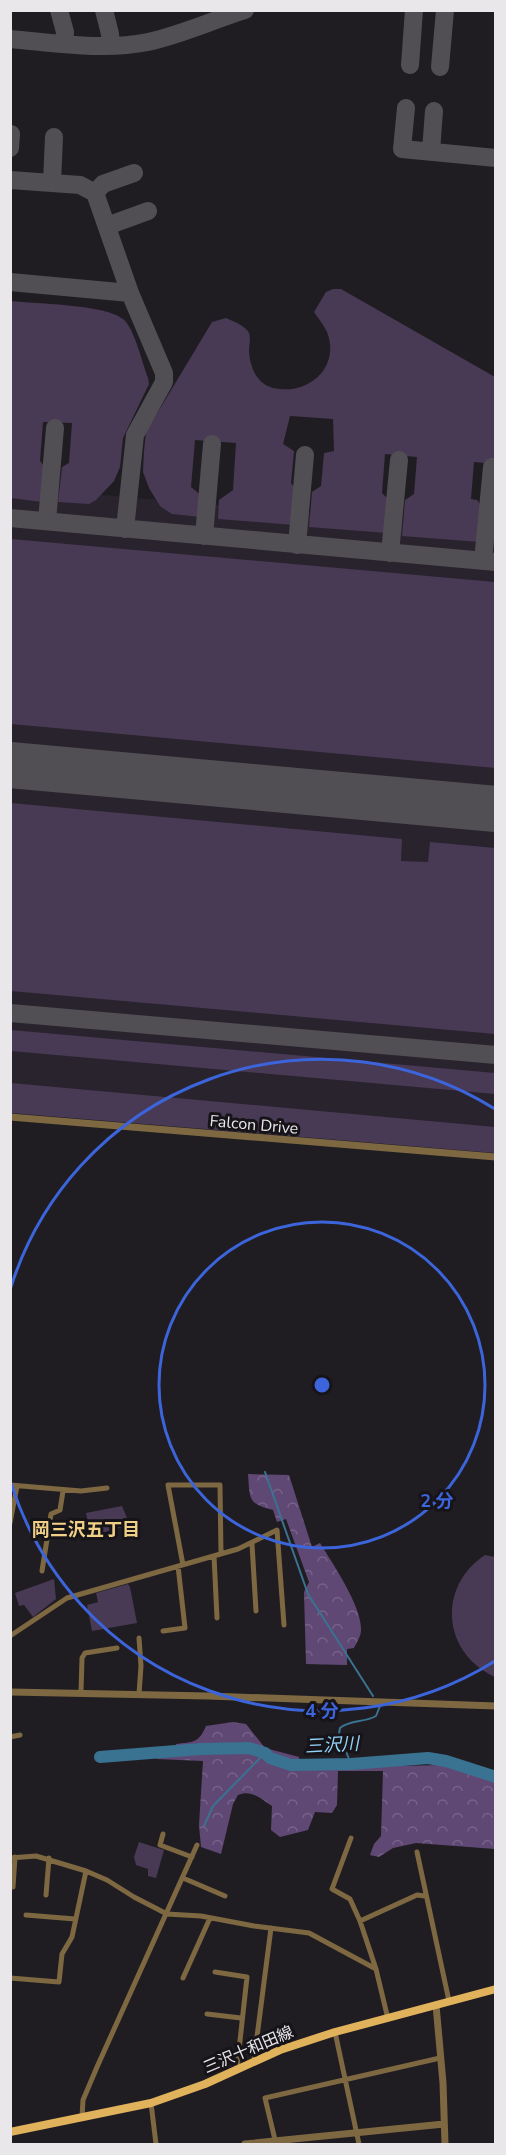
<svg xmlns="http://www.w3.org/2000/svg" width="506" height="2155" viewBox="0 0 506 2155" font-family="'Nunito Sans','Noto Sans JP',sans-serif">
  <defs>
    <pattern id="forest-crowns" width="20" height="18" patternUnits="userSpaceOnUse" patternTransform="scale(1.5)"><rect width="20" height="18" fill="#604875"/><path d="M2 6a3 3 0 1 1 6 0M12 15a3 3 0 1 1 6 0" fill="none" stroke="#776289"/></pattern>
  </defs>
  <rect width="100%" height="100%" fill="#201d22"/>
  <!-- built -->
  <path fill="#29232e" d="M10,487l485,42v616l-484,-48z"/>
  <!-- green -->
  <path fill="#483954" d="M333,289h8l154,88v87l-21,-2 -3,37 6,1 6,8 -3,34 -78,-6 3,-36 9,-6 3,-37 -32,-3 -3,39 7,7 -2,33 -78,-6 3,-35 9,-6 3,-33 10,-2 -1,-32 -43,-3 -7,28 11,7 -3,32 6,9 -3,33 -76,-6 1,-19 14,-10 3,-47 -41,-3 -4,47 12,10 -2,20 -29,-3 -12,-8 -11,-18 -6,-16 1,-21 2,-19 66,-110 14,-4c7,3 20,8 23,15 2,5 0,13 0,18 1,16 7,32 24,37 34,8 68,-20 54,-56 -3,-7 -9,-14 -13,-20l12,-20z
    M11,301c24,3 102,3 115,21 10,13 16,40 22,56l1,6 -26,54 -3,29 -6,14 -18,19 -7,4 -31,-2 4,-35 7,-4 3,-40 -29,-1 -3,39 5,6 -3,35 -31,-4z
    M11,539l484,43v186l-484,-44z
    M11,803l391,36 -1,22 27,1 2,-20 65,6v186l-484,-43z
    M11,1030l484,43v21l-484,-43z
    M11,1083l484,44v26l-484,-40z
    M122,1506l8,19 -39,11 -5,-23z
    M485,1555l10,2v120c-53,-24 -58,-90 -10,-122z
    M54,1579l2,20 -23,18 -9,-12 -5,1 -4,-13z
    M128,1584l2,3 7,36 -45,8 -5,-26 11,-3 -2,-9z
    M139,1842l25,8 -8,28 -8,-2v-7l-12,-4 -2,-8z"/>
  <!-- forest -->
  <path fill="url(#forest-crowns)" d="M248,1474l41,1 23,72 8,-4c12,20 42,63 41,87 0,6 -4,12 -7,18l-7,1v16l-41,-1 -2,-72 5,-10 -23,-63 -9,3 -4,-12c-26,-6 -23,-12 -25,-36z
    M233,1722l13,2 19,24 34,9 1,11 145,-3 50,16v68l-79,-6 -23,5 -14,9 -9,-2 4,-11 7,-8 2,-65h-45l-1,34 -5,8 -17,-1 -7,18 -28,7 -9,-7 1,-24c-11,-7 -21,-17 -34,-11l-5,9 -12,50 -20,-7 -2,-22 4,-64 -46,-2 -1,-4 19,-1 1,-10c17,-2 23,-1 30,-18z"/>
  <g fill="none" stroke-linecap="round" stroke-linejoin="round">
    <!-- stream -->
    <path stroke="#3a7291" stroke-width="2" d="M265,1472l43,122 65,102
      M351,1764l-12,-30 1,-6c11,-9 24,-5 36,-12l4,-10
      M204,1826l9,-20 52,-53"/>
    <!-- river -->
    <path stroke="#3a7291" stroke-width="12" d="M100,1757l101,-8 48,-1 16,5 5,5 21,7 60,-1 77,-6 18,3 50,16"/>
    <!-- taxiway -->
    <path stroke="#524f54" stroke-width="18" d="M59,10l6,22 -1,12
      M104,10l6,24 1,12
      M10,39c46,4 93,12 138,3 33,-7 65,-22 97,-32
      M410,65l4,-55
      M440,67l5,-57
      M406,108l-4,41 94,9
      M10,148l1,-14
      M431,151l3,-40
      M10,180l70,5 15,8 35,100 34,80v9l-29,53 -10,94
      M52,182l2,-45
      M95,193l8,-9 31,-11
      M107,226l41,-15
      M10,282l120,11
      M10,518l486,44
      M47,521l8,-93
      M204,536l8,-92
      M297,545l8,-90
      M390,553l9,-93
      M483,561l9,-94
      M10,1013l486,42"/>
    <!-- runway -->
    <path stroke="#524f54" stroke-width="46" d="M10,765l486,44"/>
    <!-- minor -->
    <path stroke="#7d6841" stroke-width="5" d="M10,1485l71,6 26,-3
      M10,1523l7,-37
      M252,1544l4,67
      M214,1556l3,62
      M183,1565l-15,-80h52l1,69
      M42,1571l9,-57 9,-4 3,-19
      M163,1631l22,-3 -7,-62
      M10,1636l57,-38 171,-49 39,-19 7,95
      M139,1638l2,28 -2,28
      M81,1692l1,-34 3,-5 32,-5
      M10,1737l10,-2
      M163,1834l-3,11 32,12
      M351,1838l-19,51 18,10 10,22 16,48
      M417,1852l32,149
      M10,1858l26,-2 50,15 21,9 27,17 33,17 34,2 53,10 55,7 67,36 12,50
      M183,1878l42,18
      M13,1887l2,-30
      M46,1895l3,-37
      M26,1915l49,4
      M360,1921l57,-26 8,1
      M215,1972l32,5 -10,91
      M10,1978l49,4 3,-28 10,-17 14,-66
      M183,1978l27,-60
      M207,2014l34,4
      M335,2032l24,112
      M254,2060l17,-132
      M151,2103l5,41
      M82,2118l1,-18 14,-33 100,-222
      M276,2144l-11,-46 175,-40"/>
    <!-- tertiary -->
    <path stroke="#7d6841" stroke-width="7" d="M10,1117l486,40
      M10,1692l198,4 288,10
      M436,2005l7,78 2,61
      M245,2144l199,-20"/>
    <!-- primary -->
    <path stroke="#e0b25c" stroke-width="8" d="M10,2132l141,-29 54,-19 75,-34 55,-18 161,-43"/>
  </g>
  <!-- distance rings -->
  <g fill="none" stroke="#3c65db" stroke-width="3">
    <circle cx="322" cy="1385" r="163"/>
    <path d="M495 1661A326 326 0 0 1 11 1483M11 1287A326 326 0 0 1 495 1109"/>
  </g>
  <g text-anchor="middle" stroke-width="6" stroke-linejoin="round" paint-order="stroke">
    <!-- street labels -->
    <g font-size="16" fill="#e9e7ea" stroke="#171419">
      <text transform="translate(254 1124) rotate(5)" y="6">Falcon Drive</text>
      <text transform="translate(248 2049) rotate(-23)" y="6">三沢十和田線</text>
    </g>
    <!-- neighbourhood labels -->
    <g font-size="18" font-weight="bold" fill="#f0d086" stroke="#171419">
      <text x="86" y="1536">岡三沢五丁目</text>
    </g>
    <!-- water labels -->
    <g font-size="18" font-style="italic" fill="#92d4fa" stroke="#171419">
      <text transform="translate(332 1745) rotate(-3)" y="6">三沢川</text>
    </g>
  </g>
  <circle cx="322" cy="1385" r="9" fill="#3c65db" stroke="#171419" stroke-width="3"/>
  <g font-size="18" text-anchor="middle" font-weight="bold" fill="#3c65db" stroke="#171419" stroke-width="6" stroke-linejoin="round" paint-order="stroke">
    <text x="437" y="1507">2 分</text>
    <text x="322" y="1717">4 分</text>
  </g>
  <!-- border -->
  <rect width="506" height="2155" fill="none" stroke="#e9e7ea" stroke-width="24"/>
</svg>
